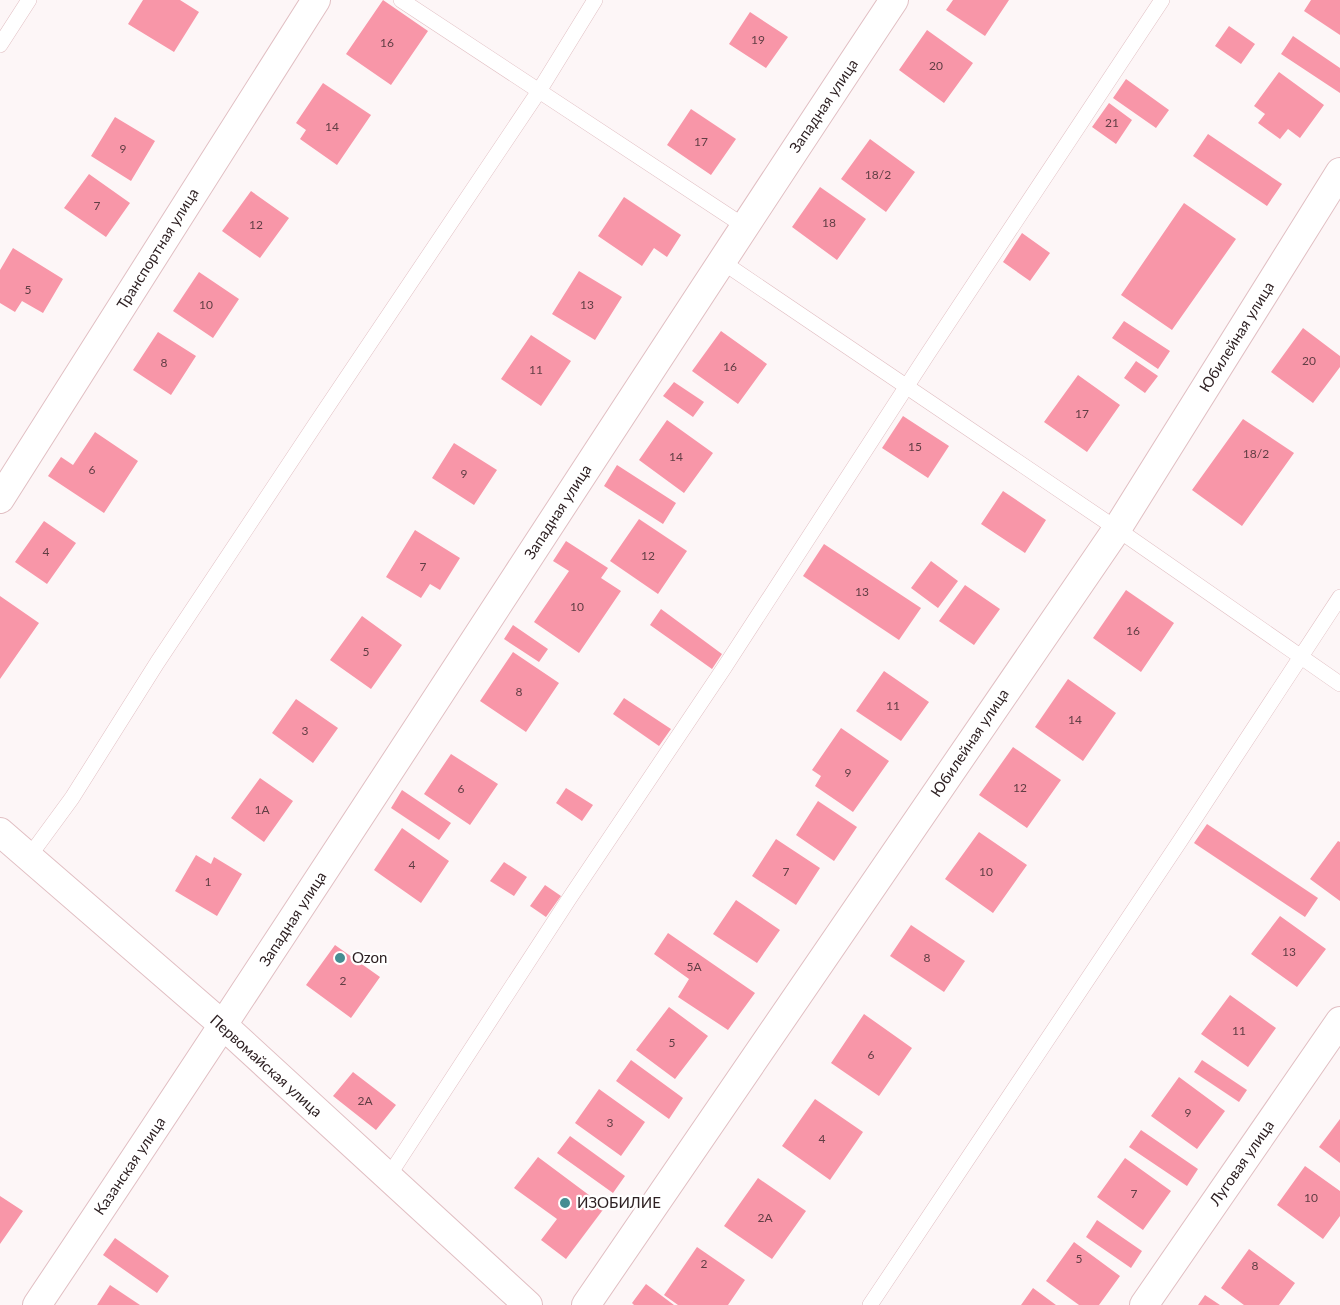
<svg xmlns="http://www.w3.org/2000/svg" width="1340" height="1305" viewBox="0 0 1340 1305" font-family="Lato,sans-serif">
  <rect width="100%" height="100%" fill="#fdf6f7"/>
  <!-- building -->
  <path fill="#f896a8" d="M143,0h37l19,12 -25,40 -46,-28z
    M383,0l45,31 -37,54 -45,-31z
    M953,0h56l-24,36 -39,-26z
    M1311,0h29v35l-36,-24z
    M750,12l38,25 -22,31 -37,-24z
    M1229,26l26,18 -14,20 -26,-18z
    M927,30l46,33 -29,40 -45,-33z
    M1293,36l47,32v25l-59,-39z
    M1279,72l45,33 -24,33 -12,-9 -8,10 -22,-16 7,-9 -11,-8z
    M1126,79l43,31 -13,18 -43,-30z
    M323,83l48,32 -34,50 -37,-26 6,-9 -10,-7z
    M1109,103l23,17 -16,24 -24,-17z
    M691,109l45,30 -25,36 -44,-30z
    M115,117l40,24 -24,40 -40,-25z
    M1208,134l74,50 -15,22 -74,-50z
    M870,139l45,33 -29,40 -45,-33z
    M89,174l41,29 -24,34 -42,-29z
    M820,187l46,32 -29,41 -45,-33z
    M251,191l38,27 -29,40 -38,-27z
    M624,197l57,38 -14,22 -13,-9 -12,18 -44,-30z
    M1184,203l52,36 -64,91 -51,-35z
    M1022,233l28,20 -20,28 -27,-19z
    M13,248l50,31 -20,34 -21,-12 -7,11 -15,-9v-33z
    M579,271l43,26 -27,43 -43,-26z
    M199,272l40,27 -26,39 -40,-27z
    M1124,321l46,30 -12,18 -46,-31z
    M1303,328l37,28v11l-27,36 -42,-31z
    M721,331l46,33 -29,40 -46,-33z
    M158,332l38,24 -25,39 -38,-25z
    M531,335l40,26 -30,45 -40,-27z
    M1136,361l22,15 -13,17 -21,-15z
    M1078,375l42,30 -33,47 -43,-30z
    M674,382l30,20 -11,15 -30,-21z
    M903,416l46,30 -21,32 -46,-30z
    M1243,419l51,34 -52,73 -50,-36z
    M667,420l46,33 -29,40 -45,-33z
    M95,432l43,29 -34,52 -56,-37 13,-19 12,8z
    M454,443l43,27 -23,35 -42,-27z
    M617,465l59,38 -13,21 -59,-38z
    M1003,491l43,29 -21,33 -44,-29z
    M639,519l48,32 -29,43 -48,-33z
    M44,521l32,22 -29,41 -32,-22z
    M415,530l45,28 -20,32 -10,-6 -9,14 -35,-21z
    M566,541l42,27 -7,10 20,13 -42,62 -45,-31 35,-51 -16,-10z
    M824,544l97,64 -22,32 -96,-64z
    M931,561l27,20 -20,27 -27,-20z
    M965,585l35,24 -26,36 -35,-24z
    M1126,590l48,33 -33,49 -48,-34z
    M0,596l39,27 -39,56z
    M661,609l61,45 -10,15 -62,-44z
    M362,616l40,29 -31,44 -41,-29z
    M513,625l35,24 -9,13 -35,-23z
    M513,652l46,31 -33,49 -46,-31z
    M884,671l45,31 -28,39 -45,-30z
    M1068,679l48,34 -33,48 -48,-34z
    M624,698l47,31 -12,17 -46,-32z
    M296,699l42,29 -25,35 -41,-30z
    M841,728l48,33 -36,51 -38,-26 6,-10 -9,-6z
    M1013,747l48,33 -34,48 -48,-33z
    M451,754l47,30 -28,41 -46,-31z
    M260,778l33,23 -29,41 -33,-24z
    M566,788l27,17 -11,16 -26,-18z
    M402,790l49,33 -12,17 -48,-32z
    M818,801l39,26 -23,34 -38,-26z
    M1207,824l111,74 -13,19 -111,-74z
    M402,828l47,33 -28,42 -47,-33z
    M979,832l48,33 -34,48 -48,-34z
    M776,839l44,29 -24,37 -44,-29z
    M1338,841l2,1v59l-30,-22z
    M196,855l15,9 3,-7 28,17 -25,42 -42,-25z
    M504,862l23,15 -13,19 -24,-15z
    M545,885l16,11 -15,21 -16,-11z
    M736,900l44,30 -23,33 -44,-29z
    M1280,916l46,33 -29,38 -46,-33z
    M911,925l54,36 -21,31 -54,-36z
    M668,933l87,60 -27,37 -50,-33 11,-18 -35,-25z
    M335,945l45,32 -29,41 -45,-33z
    M1230,995l46,33 -28,39 -47,-33z
    M669,1007l39,29 -33,43 -39,-29z
    M864,1014l48,34 -33,48 -48,-33z
    M631,1060l52,38 -14,21 -53,-38z
    M1202,1060l45,30 -8,12 -45,-30z
    M353,1072l43,33 -20,25 -43,-34z
    M1179,1077l46,34 -28,38 -46,-33z
    M599,1089l46,33 -24,34 -46,-33z
    M815,1099l48,33 -33,48 -48,-34z
    M1340,1119v44l-21,-16z
    M1141,1130l57,39 -11,17 -58,-39z
    M570,1136l55,40 -12,17 -56,-40z
    M538,1157l67,50 -39,52 -25,-19 16,-21 -43,-31z
    M1125,1158l46,33 -28,39 -46,-33z
    M1305,1166l35,25v25l-17,23 -46,-34z
    M758,1178l48,33 -34,48 -48,-33z
    M0,1196l23,15 -23,33z
    M1097,1220l45,31 -11,17 -45,-31z
    M115,1238l54,38 -12,17 -54,-38z
    M1074,1242l46,34 -21,29h-20l-33,-24z
    M697,1247l48,33 -17,25h-50l-14,-10z
    M1249,1249l46,34 -16,22h-35l-23,-17z
    M646,1284l28,21h-40l-2,-2z
    M110,1285l30,20h-43z
    M1033,1288l23,17h-35z
    M1205,1295l15,10h-22z"/>
  <g fill="none" stroke-linecap="round" stroke-linejoin="round">
    <!-- lane casing -->
    <g stroke="#e1bfc3" stroke-width="16">
      <path id="lane" d="M401,0l343,226
        M0,45l29,-45
        M721,261l396,268 223,155
        M28,858l44,-60 85,-135 158,-238 224,-334 56,-91
        M388,1177l181,-278 155,-231 203,-313 235,-355
        M870,1305l310,-464 160,-244"/>
    </g>
    <!-- street casing -->
    <g stroke="#e1bfc3" stroke-width="30">
      <path id="street" d="M0,499l316,-499
        M0,832l224,194 304,279
        M37,1305c290,-432 569,-871 857,-1305
        M586,1305l531,-776 223,-357
        M1144,1305l196,-284"/>
    </g>
    <!-- lane -->
    <use href="#lane" stroke="#fff" stroke-width="15"/>
    <!-- street -->
    <use href="#street" stroke="#fff" stroke-width="28"/>
  </g>
  <!-- markers -->
  <g fill="#458d92" stroke="#fff" stroke-width="2">
    <circle cx="340" cy="958" r="6"/>
    <circle cx="565" cy="1203" r="6"/>
  </g>
  <g text-anchor="middle" stroke-width="4.5" stroke-linejoin="round" paint-order="stroke">
    <!-- number labels -->
    <g font-size="12" fill="#603e44">
      <text x="758" y="44">19</text>
      <text x="387" y="47">16</text>
      <text x="936" y="70">20</text>
      <text x="1112" y="127">21</text>
      <text x="332" y="131">14</text>
      <text x="701" y="146">17</text>
      <text x="123" y="153">9</text>
      <text x="878" y="179">18/2</text>
      <text x="97" y="210">7</text>
      <text x="829" y="227">18</text>
      <text x="256" y="229">12</text>
      <text x="28" y="294">5</text>
      <text x="206" y="309">10</text>
      <text x="587" y="309">13</text>
      <text x="1309" y="365">20</text>
      <text x="164" y="367">8</text>
      <text x="730" y="371">16</text>
      <text x="536" y="374">11</text>
      <text x="1082" y="418">17</text>
      <text x="915" y="451">15</text>
      <text x="1256" y="458">18/2</text>
      <text x="676" y="461">14</text>
      <text x="92" y="474">6</text>
      <text x="464" y="478">9</text>
      <text x="46" y="556">4</text>
      <text x="648" y="560">12</text>
      <text x="423" y="571">7</text>
      <text x="862" y="596">13</text>
      <text x="577" y="611">10</text>
      <text x="1133" y="635">16</text>
      <text x="366" y="656">5</text>
      <text x="519" y="696">8</text>
      <text x="893" y="710">11</text>
      <text x="1075" y="724">14</text>
      <text x="305" y="735">3</text>
      <text x="848" y="777">9</text>
      <text x="1020" y="792">12</text>
      <text x="461" y="793">6</text>
      <text x="262" y="814">1А</text>
      <text x="412" y="869">4</text>
      <text x="786" y="876">7</text>
      <text x="986" y="876">10</text>
      <text x="208" y="886">1</text>
      <text x="1289" y="956">13</text>
      <text x="927" y="962">8</text>
      <text x="694" y="971">5А</text>
      <text x="343" y="985">2</text>
      <text x="1239" y="1035">11</text>
      <text x="672" y="1047">5</text>
      <text x="871" y="1059">6</text>
      <text x="365" y="1105">2А</text>
      <text x="1188" y="1117">9</text>
      <text x="610" y="1127">3</text>
      <text x="822" y="1143">4</text>
      <text x="1134" y="1198">7</text>
      <text x="1311" y="1202">10</text>
      <text x="765" y="1222">2А</text>
      <text x="1079" y="1263">5</text>
      <text x="704" y="1268">2</text>
      <text x="1255" y="1270">8</text>
    </g>
    <!-- street labels -->
    <g font-size="15" fill="#2e2123" stroke="#fff">
      <text transform="translate(824 106) rotate(-56)" y="5">Западная улица</text>
      <text transform="translate(158 249) rotate(-58)" y="5">Транспортная улица</text>
      <text transform="translate(1237 337) rotate(-58)" y="5">Юбилейная улица</text>
      <text transform="translate(558 512) rotate(-57)" y="5">Западная улица</text>
      <text transform="translate(970 743) rotate(-56)" y="5">Юбилейная улица</text>
      <text transform="translate(293 919) rotate(-57)" y="5">Западная улица</text>
      <text transform="translate(266 1066) rotate(42)" y="5">Первомайская улица</text>
      <text transform="translate(1242 1163) rotate(-55)" y="5">Луговая улица</text>
      <text transform="translate(130 1166) rotate(-56)" y="5">Казанская улица</text>
    </g>
    <!-- poi labels -->
    <g font-size="15" fill="#2e2123" stroke="#fff" text-anchor="start">
      <text x="352" y="963">Ozon</text>
      <text x="577" y="1208">ИЗОБИЛИЕ</text>
    </g>
  </g>
</svg>
